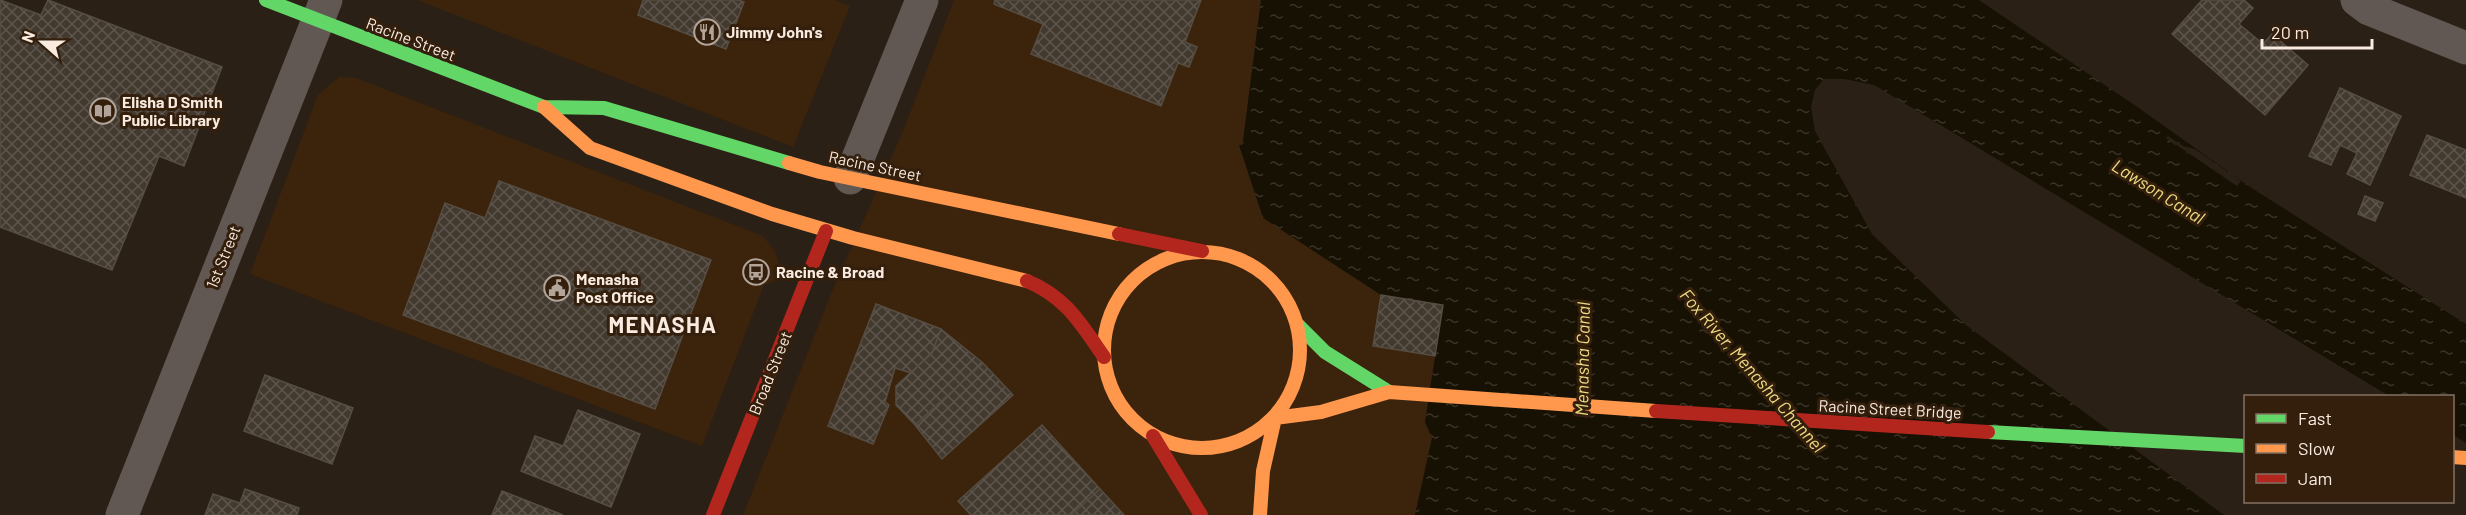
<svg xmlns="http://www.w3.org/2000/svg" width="2466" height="515" viewBox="0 0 2466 515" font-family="Barlow,sans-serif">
  <defs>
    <pattern id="water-ripples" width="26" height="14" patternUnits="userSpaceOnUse" patternTransform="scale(1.5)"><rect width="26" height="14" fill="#161103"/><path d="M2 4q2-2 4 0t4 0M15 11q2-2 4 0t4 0" fill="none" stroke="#393427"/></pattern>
    <pattern id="building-cross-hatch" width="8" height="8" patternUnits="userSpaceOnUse" patternTransform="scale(1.5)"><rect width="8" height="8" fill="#42392f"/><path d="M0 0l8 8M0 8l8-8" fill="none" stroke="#5e564d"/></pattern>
  </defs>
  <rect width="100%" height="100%" fill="#2b2016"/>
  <!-- built -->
  <path fill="#3b230c" d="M417,0h418l15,6 -57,141z
    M954,0h307l-18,141 -1,4h-3l3,9 139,141 62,10 -18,117 7,16 -17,77h-672l88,-221 72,-163z
    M339,77l17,1 407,158 12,15 5,20 -2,9 -14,5 -62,161 -452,-172 68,-179z"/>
  <!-- water -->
  <path fill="url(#water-ripples)" d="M1261,0h718l157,106 114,81 216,137v119l-13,-8 -1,-39h-63l-515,-311 -30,-6h-20l-9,11 -4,17 4,24 57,103 94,91 258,190h-809l17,-77 -7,-16 18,-117 -62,-10 -118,-77 -24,-73h3l1,-4z"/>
  <!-- pier -->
  <path fill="#2b2016" d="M2168,136l15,10 12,3 46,32 -4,5 -71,-48z"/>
  <!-- building -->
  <path fill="url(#building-cross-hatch)" stroke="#564d43" stroke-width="1.5" d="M0,0l41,15 7,-15 174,67 -38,99 -25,-10 -47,114 -112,-43z
    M643,0h95l6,2 -18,47 -88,-34z
    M995,0h206l-16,42 12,5 -8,20 -11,-4 -17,43 -130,-52 12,-30 -49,-20z
    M2202,0h42l9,8 -14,16 24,20 9,-10 36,31 -43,50 -93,-81z
    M2340,88l61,28 -31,69 -23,-11 10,-21 -17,-8 -9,20 -22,-9z
    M2427,135l39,15v48l-56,-23z
    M499,181l212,79 -56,149 -252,-94 42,-112 40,15z
    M2365,196l18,7 -8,18 -17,-7z
    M1381,295l62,10 -8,51 -62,-10z
    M876,304l65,25 -9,24 -21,20 -16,-5 -10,34 4,3 -16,39 -45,-18z
    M941,329l42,34 -68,62 -19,-20v-19l36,-33z
    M983,363l30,32 -71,64 -27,-34z
    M265,375l88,33 -21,56 -88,-33z
    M578,410l62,24 -29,73 -90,-36 14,-35 28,10z
    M1042,425l58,64 -29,26h-100l-13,-14z
    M245,489l54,19 -2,7h-92l8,-21 27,9z
    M1100,489l24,26h-53z
    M502,491l61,24h-71z"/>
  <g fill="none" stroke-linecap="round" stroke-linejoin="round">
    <!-- street -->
    <path stroke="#625853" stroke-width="33" d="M2357,0l12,9 97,39
      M850,178l72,-178
      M122,515l204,-515"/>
    <!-- fast -->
    <path stroke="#63d668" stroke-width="14" d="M266,0l278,107 60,1 185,55
      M1298,325l27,27 64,40
      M1988,432l258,14"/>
    <!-- slow -->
    <path stroke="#ff974d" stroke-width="14" d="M544,107l46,41 182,66 81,24 174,43
      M789,163l31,9 299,62
      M1104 350a98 98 0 1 1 196 0a98 98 0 1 1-196 0Z
      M2452,457l14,1
      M1260,515l3,-44 12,-53 46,-6 68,-20 267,19"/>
    <!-- jam -->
    <path stroke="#b3261e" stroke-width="14" d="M1119,234l83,17
      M1027,281c39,16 54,43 77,76
      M1656,411l332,21
      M1153,436l48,79
      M713,515l113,-284"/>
  </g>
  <!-- icons -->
  <defs>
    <g id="restaurant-ring" transform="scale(1.35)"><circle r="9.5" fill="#341f0d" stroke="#b2a499" stroke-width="1.5"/><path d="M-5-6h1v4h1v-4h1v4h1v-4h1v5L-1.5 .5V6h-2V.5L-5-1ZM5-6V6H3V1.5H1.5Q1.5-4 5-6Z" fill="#b2a499"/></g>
    <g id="library-ring" transform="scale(1.35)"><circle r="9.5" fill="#341f0d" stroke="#b2a499" stroke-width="1.5"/><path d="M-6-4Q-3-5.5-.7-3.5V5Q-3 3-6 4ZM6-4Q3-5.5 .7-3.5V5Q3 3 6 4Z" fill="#b2a499"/></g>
    <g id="bus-ring" transform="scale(1.35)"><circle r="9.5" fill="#341f0d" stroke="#b2a499" stroke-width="1.5"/><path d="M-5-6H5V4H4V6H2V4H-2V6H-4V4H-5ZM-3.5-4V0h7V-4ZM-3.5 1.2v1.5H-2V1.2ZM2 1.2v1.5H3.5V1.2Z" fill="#b2a499"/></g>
    <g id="civic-ring" transform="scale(1.35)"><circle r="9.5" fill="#341f0d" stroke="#b2a499" stroke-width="1.5"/><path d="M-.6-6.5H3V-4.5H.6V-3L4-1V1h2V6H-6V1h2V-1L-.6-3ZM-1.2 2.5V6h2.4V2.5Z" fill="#b2a499"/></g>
  </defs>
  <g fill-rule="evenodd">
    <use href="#restaurant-ring" x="707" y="32"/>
    <use href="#library-ring" x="103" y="111"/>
    <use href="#bus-ring" x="756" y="272"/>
    <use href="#civic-ring" x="557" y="288"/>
  </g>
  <g text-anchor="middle" stroke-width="6" stroke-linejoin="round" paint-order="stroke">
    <!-- poi labels -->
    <g font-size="16" font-weight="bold" fill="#faebe0" stroke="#341f0d" text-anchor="start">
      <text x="726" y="38">Jimmy John's</text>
      <text x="122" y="108">Elisha D Smith<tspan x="122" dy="18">Public Library</tspan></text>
      <text x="776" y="278">Racine &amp; Broad</text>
      <text x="576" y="285">Menasha<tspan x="576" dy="18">Post Office</tspan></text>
    </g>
    <!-- street labels -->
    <g font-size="16" fill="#faebe0" stroke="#341f0d">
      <text transform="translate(411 39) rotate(21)" y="6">Racine Street</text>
      <text transform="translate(875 166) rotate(12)" y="6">Racine Street</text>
      <text transform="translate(223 257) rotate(-68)" y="6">1st Street</text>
      <text transform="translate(770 373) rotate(-68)" y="6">Broad Street</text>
      <text transform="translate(1890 409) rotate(3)" y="6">Racine Street Bridge</text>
    </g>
    <!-- water labels -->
    <g font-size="18" font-style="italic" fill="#ecdc82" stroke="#341f0d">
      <text transform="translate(2158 192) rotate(32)" y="6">Lawson Canal</text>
      <text transform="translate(1583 359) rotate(-89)" y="6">Menasha Canal</text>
      <text transform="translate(1752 371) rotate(49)" y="6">Fox River, Menasha Channel</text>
    </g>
    <!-- district labels -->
    <g font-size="22" font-weight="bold" letter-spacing="1.5" fill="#faebe0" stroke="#341f0d">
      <text x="663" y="333">MENASHA</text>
    </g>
  </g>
  <!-- legend -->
  <rect x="2244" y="395" width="210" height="108" fill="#341f0d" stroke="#837161" stroke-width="1.5"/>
  <rect x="2256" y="414" width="30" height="9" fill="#63d668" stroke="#837161" stroke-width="1.5"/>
  <text x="2298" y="425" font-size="18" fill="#faebe0">Fast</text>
  <rect x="2256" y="444" width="30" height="9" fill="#ff974d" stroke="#837161" stroke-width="1.5"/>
  <text x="2298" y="455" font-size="18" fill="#faebe0">Slow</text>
  <rect x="2256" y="474" width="30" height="9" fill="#b3261e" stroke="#837161" stroke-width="1.5"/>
  <text x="2298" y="485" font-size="18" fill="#faebe0">Jam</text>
  <!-- north arrow -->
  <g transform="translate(42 42) rotate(291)" stroke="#341f0d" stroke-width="4.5" paint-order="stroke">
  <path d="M0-4.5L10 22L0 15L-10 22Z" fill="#faebe0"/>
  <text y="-9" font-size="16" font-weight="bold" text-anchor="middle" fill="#faebe0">N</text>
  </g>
  <!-- scale -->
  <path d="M2262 39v9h110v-9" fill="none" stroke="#faebe0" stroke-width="3"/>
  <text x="2271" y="39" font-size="18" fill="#faebe0" stroke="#341f0d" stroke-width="4.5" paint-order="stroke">20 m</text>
</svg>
